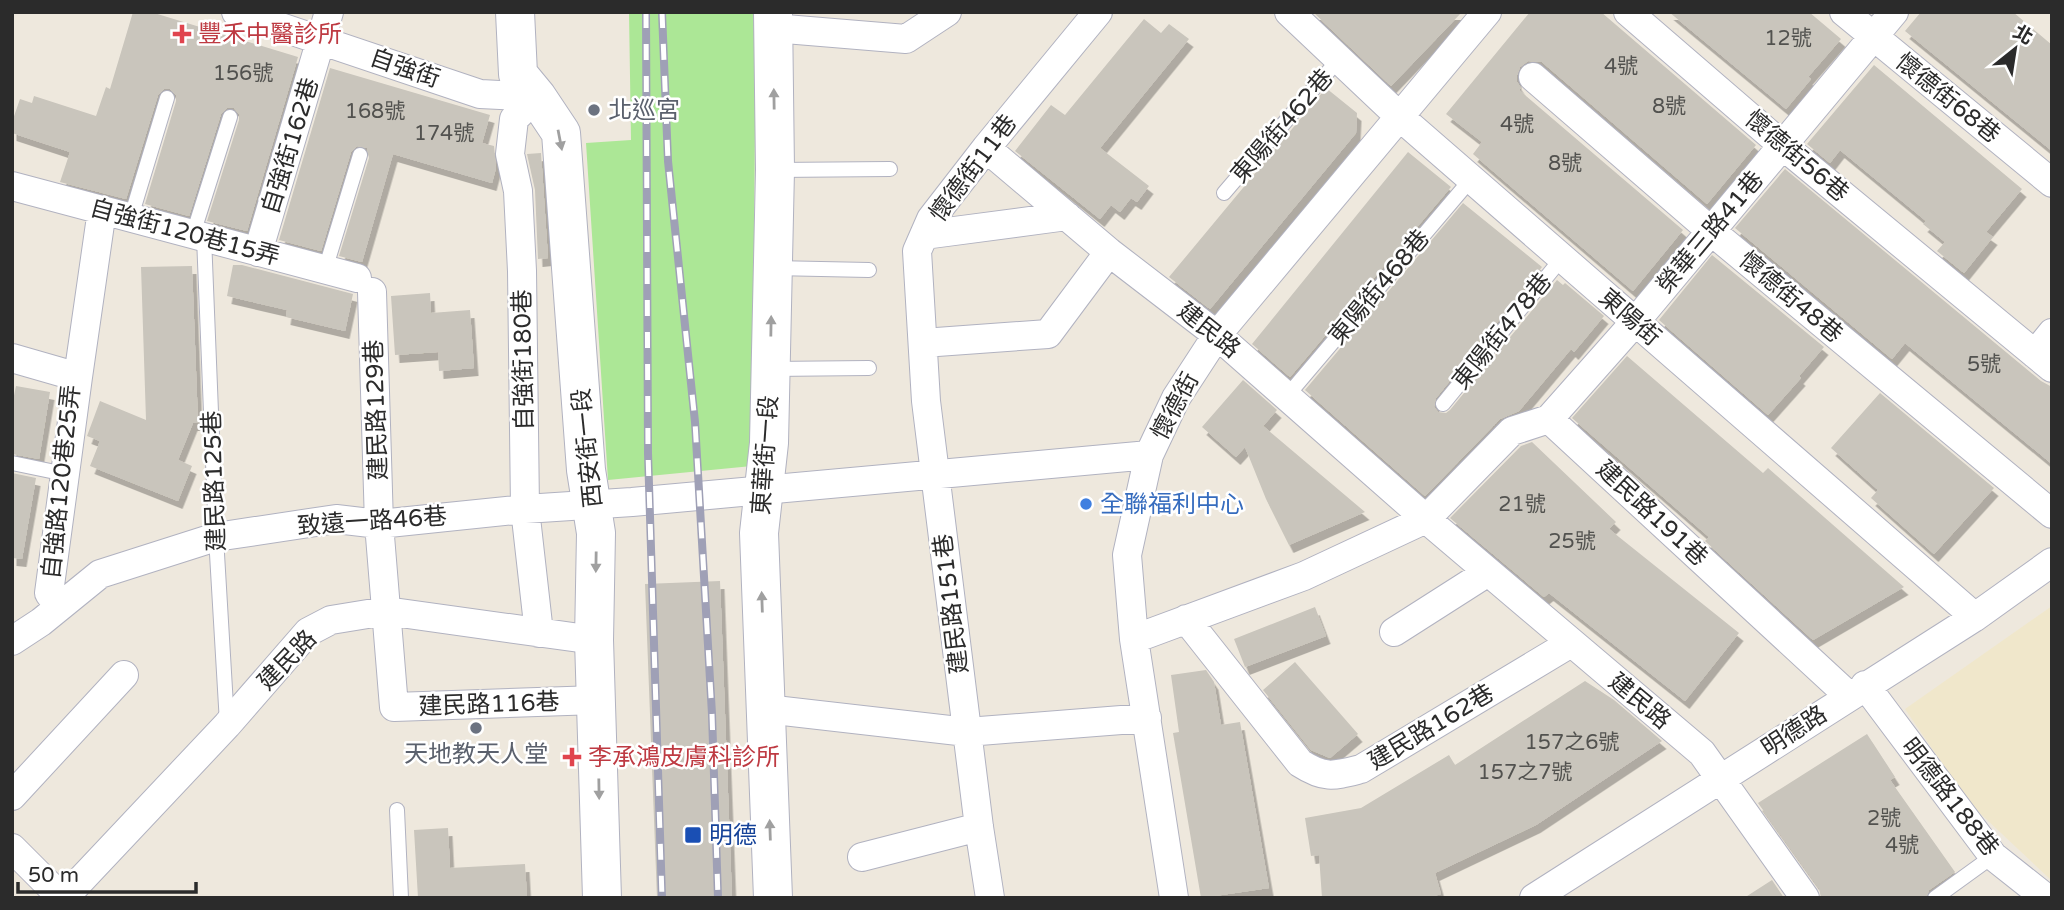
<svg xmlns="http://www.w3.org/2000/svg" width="2064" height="910" viewBox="0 0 2064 910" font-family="'Varela Round','Noto Sans TC',sans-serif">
  <defs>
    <filter id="shadow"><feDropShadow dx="4.5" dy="8" stdDeviation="0" flood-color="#0004"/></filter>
  </defs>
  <rect width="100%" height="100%" fill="#eee8dd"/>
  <!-- education -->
  <path fill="#f0e7cb" d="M2052,606v275l-83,-78 -64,-94z"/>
  <!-- green -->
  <path fill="#ace796" d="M629,12h127l-4,454 -144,14 -22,-337 45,-3z"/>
  <!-- building -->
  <path fill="#c9c5bc" filter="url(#shadow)" d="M133,12h18l147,45 -51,174 -40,-10 32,-101v-6l-5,-6h-7l-6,6 -32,102 -44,-12 31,-103v-6l-6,-6h-6l-6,6 -32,104 -66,-17 10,-30 -58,-19v-11l8,-23 12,4 2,-7 62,20 10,-29 4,2z
    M1313,12h149l-71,74z
    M1530,12h71l155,133 -49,59 -165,-142 -14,-1 -8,6 -3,8v7l4,6 -2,2 164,140 -50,61 -160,-137 9,-12 -36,-28z
    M1669,12h140l32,27 -33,38 3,2 -25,30z
    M1921,12h92l39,33v106l-147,-120z
    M1144,19l17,14 8,-9 20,15 -89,109 49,38 -12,16 -6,-4 -11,14 -9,-7 -11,14 -85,-68 36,-46 14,10z
    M1874,65l148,124 -36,43 7,5 -29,36 -27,-22 8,-9 -22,-18 3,-3 -86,-71 -10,13 -23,-19z
    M330,68l160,47 -8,28 12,3 2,22 -4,15 -99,-29 -31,108 -23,-6 30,-98 -2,-10 -10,-2 -6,6 -30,99 -42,-11z
    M1326,88l31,25 -1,20 -146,176 -41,-32z
    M1408,152l43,35 -161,190 -38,-33z
    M541,153l7,105 -10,1 -3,-69 -8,-36z
    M1785,169l256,212 11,6v77l-147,-121 -13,16 -157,-131z
    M1463,203l79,64 -106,131 -2,9 4,5 8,1 4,-3 107,-130 6,5 2,-2 39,33 -30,36 -3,-3 -52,62 -19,8 -75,77 -120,-106z
    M1712,255l112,92 -25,29 2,2 -33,37 -109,-95z
    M233,265h9l111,29 -8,37 -59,-14 1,-7 -60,-14z
    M192,266l6,157h-5l-15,37 14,6 -14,35 -88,-35 10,-25 -13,-5 13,-35 46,19 -5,-153z
    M430,293l1,20 39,-3 4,58 -35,3 -1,-19 -43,3 -4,-59z
    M1627,356l136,117 5,-5 136,119 -91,53 -108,-99 4,-4 -137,-119z
    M1243,380l34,30 -14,16 102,86 -76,33 -23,-46 -21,-52 -9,10 -34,-30z
    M16,386l34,6 -11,67 -27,-5v-49z
    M1880,393l114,95 -60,66 -63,-56 7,-8 -47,-42z
    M1532,442l84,80 -7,7 130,104 -54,68 -136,-108 -5,4 -94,-79 71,-72z
    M12,473l24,5 -14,81 -10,-1z
    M720,581l12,317h-75l-12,-314z
    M1315,607l11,29 -81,31 -11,-28z
    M1295,662l63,72 -28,24 -19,-8 -48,-60z
    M1206,670l8,12 7,43 19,-3 29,166 -68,10 -28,-165 6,-1 -8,-57z
    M1585,681l29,19 48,41 -126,84 -101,48 6,21 -14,4h-105l-3,-43 -8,1 -6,-38 56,-10 88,-53 6,10z
    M1867,734l28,43 -5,3 65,92 -26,18 -3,8h-105l-2,-10 -61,-85z
    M448,828l2,40 75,-4 2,34h-109l-4,-68z
    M1772,880l12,18h-40z"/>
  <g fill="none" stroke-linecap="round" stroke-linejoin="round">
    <!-- lane casing -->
    <g stroke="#b1b2c0" stroke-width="16">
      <path id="lane" d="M776,170l114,-1
        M1224,193l115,-134
        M131,217l36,-119
        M193,234l37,-117
        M204,237l12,300 11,186
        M773,268l96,2
        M325,270l35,-115
        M771,369l98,-1
        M1287,396l185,-218
        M1443,404l119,-146
        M12,463l53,11
        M397,810l4,88
        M1935,898l58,-42"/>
    </g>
    <!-- street casing -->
    <g stroke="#b1b2c0" stroke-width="30">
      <path id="street" d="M236,12l244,82 57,3
        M1289,12l111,105 575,500
        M1628,12l154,133 270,223
        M1844,12l208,171
        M773,28l133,11 41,-27
        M1533,77l178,154 341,283
        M537,97l-23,22 -4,35 8,37 4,80 3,238 14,124
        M986,148l123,104 108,83 209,184 276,234 103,145
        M12,186l345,92
        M924,235l143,-19
        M258,252l71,-240
        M372,292l7,232 15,183 203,-7
        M923,343l125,-9 61,-82
        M2035,354l17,-21
        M12,358l66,19 -29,216 10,14
        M78,377l24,-167
        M1186,619l114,144c25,16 33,13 61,6l210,-126
        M1394,632l94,-60
        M1134,639l170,-63 122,-57 86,-88 37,-12
        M12,641l29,-19 59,-48 116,-37 120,-18 43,5 146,-15 107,-7 517,-47
        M1865,685l128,171 53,42
        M1849,696l-300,-277 86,-97 259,-310
        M766,709l201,23 180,-14
        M12,796l112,-121
        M12,848l50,50
        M862,857l117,-30
        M64,898l163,-173 81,-93 23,-12 55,-9 208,29
        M990,898l-11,-71 -53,-426 -9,-150 14,-32 55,-71 112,-136
        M1174,898l-40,-259 -7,-84 22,-100 27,-57 41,-63 270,-323
        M1534,898l441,-281 77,-55"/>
    </g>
    <!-- secondary casing -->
    <g stroke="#b1b2c0" stroke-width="40">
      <path id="secondary" d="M515,12l3,62 19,23 24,36 25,337 10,63 -2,107 8,258
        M773,898l-14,-365 10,-90 6,-273 -2,-158"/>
    </g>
    <!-- lane -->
    <use href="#lane" stroke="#fff" stroke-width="14"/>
    <!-- street -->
    <use href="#street" stroke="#fff" stroke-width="28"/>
    <!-- secondary -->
    <use href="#secondary" stroke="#fff" stroke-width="38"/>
    <!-- rail casing -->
    <g stroke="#9fa0b6" stroke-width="8">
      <path id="rail" d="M646,12l2,441 14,445
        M662,12l6,149 27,261 17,292 6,184"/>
    </g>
    <!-- rail -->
    <use href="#rail" stroke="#fff" stroke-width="5" stroke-dasharray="16" stroke-linecap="butt"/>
  </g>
  <!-- one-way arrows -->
  <defs><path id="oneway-solid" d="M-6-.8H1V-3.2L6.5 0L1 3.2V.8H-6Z" transform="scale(1.75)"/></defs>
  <g fill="#a0a0a0">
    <use href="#oneway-solid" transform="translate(774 99) rotate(-91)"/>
    <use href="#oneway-solid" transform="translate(560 140) rotate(79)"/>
    <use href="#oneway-solid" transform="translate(771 326) rotate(-89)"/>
    <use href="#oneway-solid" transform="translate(596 562) rotate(91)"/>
    <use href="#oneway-solid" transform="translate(762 602) rotate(-92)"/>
    <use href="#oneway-solid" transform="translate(599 789) rotate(89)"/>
    <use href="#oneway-solid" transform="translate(770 830) rotate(-92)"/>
  </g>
  <!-- markers -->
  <g fill="#e0444e" stroke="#fff" stroke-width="2.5">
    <path d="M178.5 23.5h7v7h7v7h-7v7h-7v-7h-7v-7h7z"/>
    <path d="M568.5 746.5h7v7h7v7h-7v7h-7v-7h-7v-7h7z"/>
  </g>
  <g fill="#6b7280" stroke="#fff" stroke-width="2.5">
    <circle cx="594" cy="110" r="7"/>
    <circle cx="476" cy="728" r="7"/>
  </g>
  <circle fill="#3f7fe0" stroke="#fff" stroke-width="2.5" cx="1086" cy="504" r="7"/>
  <rect fill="#1a4fb4" stroke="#fff" stroke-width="2.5" x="684" y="826" width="18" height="18" rx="3.5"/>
  <g text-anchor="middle" stroke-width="5" stroke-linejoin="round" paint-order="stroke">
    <!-- number labels -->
    <g font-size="21" fill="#52524f">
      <text x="1788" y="45">12號</text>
      <text x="1621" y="73">4號</text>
      <text x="243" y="80">156號</text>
      <text x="1669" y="113">8號</text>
      <text x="375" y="118">168號</text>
      <text x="1517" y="131">4號</text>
      <text x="444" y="140">174號</text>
      <text x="1565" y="170">8號</text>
      <text x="1984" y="371">5號</text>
      <text x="1522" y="511">21號</text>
      <text x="1572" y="548">25號</text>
      <text x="1572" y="749">157之6號</text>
      <text x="1525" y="779">157之7號</text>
      <text x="1884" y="825">2號</text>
      <text x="1902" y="852">4號</text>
    </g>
    <!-- health labels -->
    <g font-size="24" fill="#be3a42" stroke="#fff" text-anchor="start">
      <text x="198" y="42">豐禾中醫診所</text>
      <text x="588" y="765">李承鴻皮膚科診所</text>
    </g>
    <!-- street labels -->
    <g font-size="24" fill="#2b2b2b" stroke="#fff">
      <text transform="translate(405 68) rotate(19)" y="8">自強街</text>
      <text transform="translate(1948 98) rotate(39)" y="8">懷德街68巷</text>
      <text transform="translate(1282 126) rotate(-49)" y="8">東陽街462巷</text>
      <text transform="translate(290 146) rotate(-73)" y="8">自強街162巷</text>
      <text transform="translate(1797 156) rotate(40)" y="8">懷德街56巷</text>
      <text transform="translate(973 168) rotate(-53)" y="8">懷德街11巷</text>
      <text transform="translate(185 232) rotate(15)" y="8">自強街120巷15弄</text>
      <text transform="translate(1710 232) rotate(-50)" y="8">榮華三路41巷</text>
      <text transform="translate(1379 287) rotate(-50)" y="8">東陽街468巷</text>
      <text transform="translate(1791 297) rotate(40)" y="8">懷德街48巷</text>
      <text transform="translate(1630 317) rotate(41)" y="8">東陽街</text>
      <text transform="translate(1209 330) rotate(39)" y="8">建民路</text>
      <text transform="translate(1502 331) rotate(-51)" y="8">東陽街478巷</text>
      <text transform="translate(523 360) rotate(-91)" y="8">自強街180巷</text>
      <text transform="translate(1175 406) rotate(-62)" y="8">懷德街</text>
      <text transform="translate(376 410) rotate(-92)" y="8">建民路129巷</text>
      <text transform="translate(587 448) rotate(-96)" y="8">西安街一段</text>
      <text transform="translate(765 455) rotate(-86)" y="8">東華街一段</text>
      <text transform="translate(214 481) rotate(-92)" y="8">建民路125巷</text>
      <text transform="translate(61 482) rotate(-84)" y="8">自強路120巷25弄</text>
      <text transform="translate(1652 513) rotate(43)" y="8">建民路191巷</text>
      <text transform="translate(372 521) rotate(-4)" y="8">致遠一路46巷</text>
      <text transform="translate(951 604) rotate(-97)" y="8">建民路151巷</text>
      <text transform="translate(287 660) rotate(-46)" y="8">建民路</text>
      <text transform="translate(1640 701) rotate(40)" y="8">建民路</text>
      <text transform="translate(489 704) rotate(-2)" y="8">建民路116巷</text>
      <text transform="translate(1431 727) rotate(-31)" y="8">建民路162巷</text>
      <text transform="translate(1794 731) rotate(-33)" y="8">明德路</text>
      <text transform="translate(1950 797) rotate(52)" y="8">明德路188巷</text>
    </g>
    <!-- worship labels -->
    <g font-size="24" fill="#5b616d" stroke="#fff" text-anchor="start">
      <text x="608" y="118">北巡宮</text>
      <text x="476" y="762" text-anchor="middle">天地教天人堂</text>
    </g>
    <!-- shop labels -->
    <g font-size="24" fill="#366cbe" stroke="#fff" text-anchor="start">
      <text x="1100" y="512">全聯福利中心</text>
    </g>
    <!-- transit labels -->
    <g font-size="24" fill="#164399" stroke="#fff" text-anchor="start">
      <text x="709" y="843">明德</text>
    </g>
  </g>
  <!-- border -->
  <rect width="2064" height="910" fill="none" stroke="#2b2b2b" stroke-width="28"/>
  <!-- north arrow -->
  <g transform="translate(2015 49) rotate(30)" stroke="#ffffff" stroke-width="5" paint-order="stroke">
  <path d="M0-5L12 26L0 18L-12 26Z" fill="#2b2b2b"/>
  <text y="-10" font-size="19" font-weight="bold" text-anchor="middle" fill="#2b2b2b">北</text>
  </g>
  <!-- scale -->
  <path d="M18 882v10h178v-10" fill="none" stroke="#2b2b2b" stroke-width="3.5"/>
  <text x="28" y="882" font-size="21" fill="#2b2b2b" stroke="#ffffff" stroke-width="5" paint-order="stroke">50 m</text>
</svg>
